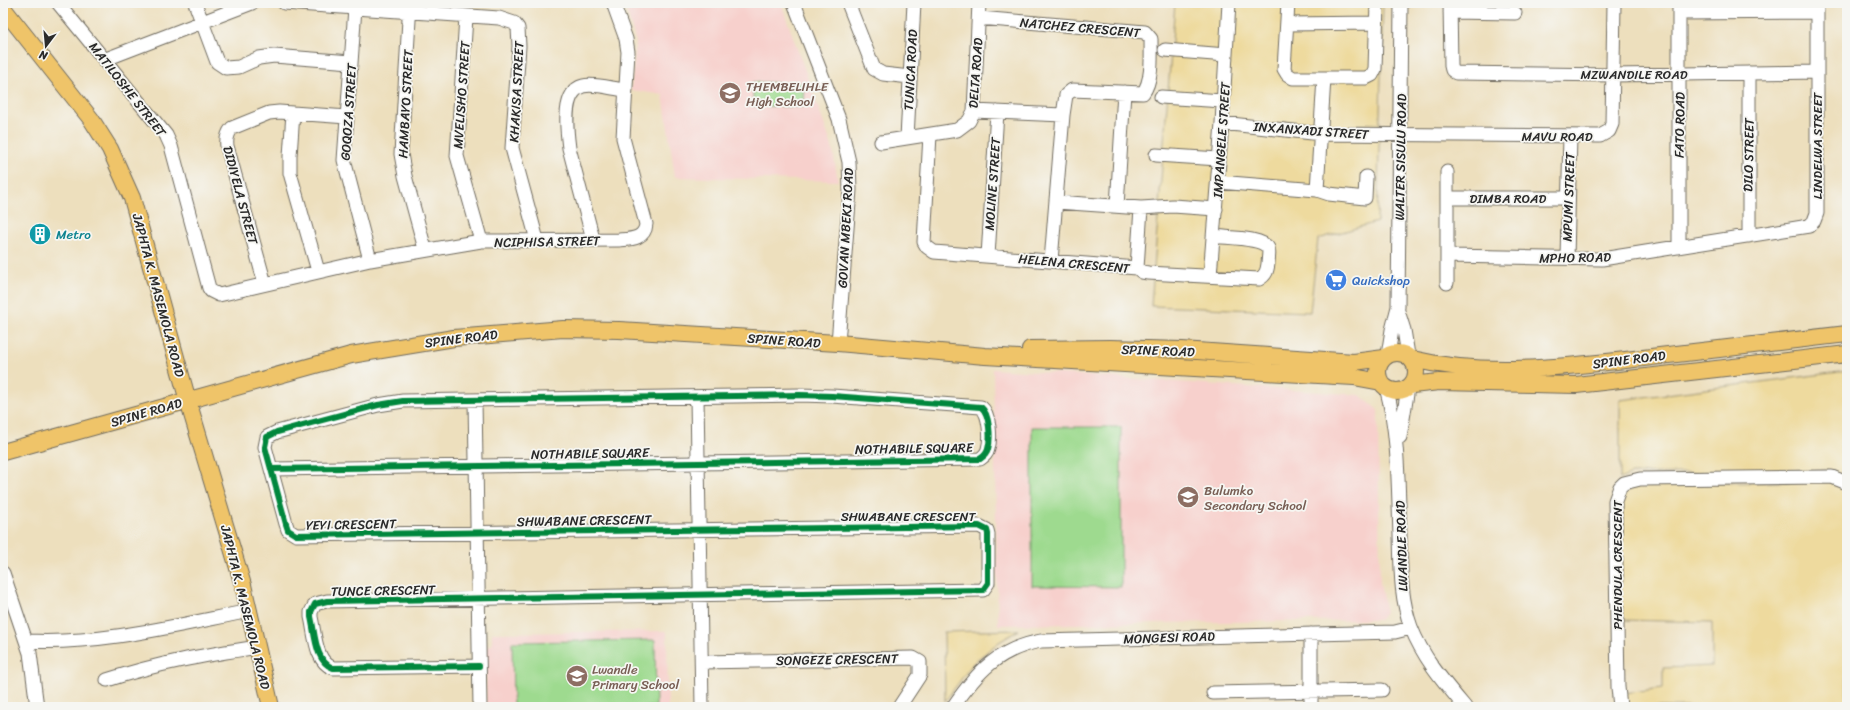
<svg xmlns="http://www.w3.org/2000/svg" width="1850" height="710" viewBox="0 0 1850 710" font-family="Sriracha,sans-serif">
  <rect width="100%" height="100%" fill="#f6f6f2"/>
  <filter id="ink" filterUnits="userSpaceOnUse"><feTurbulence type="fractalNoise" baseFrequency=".025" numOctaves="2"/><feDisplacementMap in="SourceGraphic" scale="8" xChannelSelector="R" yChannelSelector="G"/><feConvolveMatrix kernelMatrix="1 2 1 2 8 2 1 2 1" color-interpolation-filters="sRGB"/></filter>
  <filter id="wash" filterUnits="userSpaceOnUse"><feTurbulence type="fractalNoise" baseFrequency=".012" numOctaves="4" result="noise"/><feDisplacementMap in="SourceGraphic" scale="16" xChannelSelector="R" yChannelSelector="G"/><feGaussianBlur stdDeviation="0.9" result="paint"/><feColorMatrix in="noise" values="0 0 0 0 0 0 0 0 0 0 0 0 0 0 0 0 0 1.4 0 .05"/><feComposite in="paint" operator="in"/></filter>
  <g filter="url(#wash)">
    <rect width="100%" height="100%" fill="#eddfbd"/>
    <!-- built -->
    <path fill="#f7d0cc" d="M624,3h157l51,143 6,35 -163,-4 -12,-82 -32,-5 5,-48z
      M993,369l367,26 18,15 2,173 6,30 -7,7 -381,5z
      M667,631l1,76h-182v-61l6,-1v-12z"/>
    <!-- green -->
    <path fill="#9eda8f" stroke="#64825d" d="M753,82l51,1 -1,24 -50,-1z
      M1032,427h89v160l-89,-1z
      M655,640l1,67h-143l-1,-65z"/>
    <!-- sand -->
    <path fill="#eeda9e" stroke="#8c8264" d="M1175,3h208l-6,219 -59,17 -8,73 -159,-6z
      M1847,371v107l-18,-8 -197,4 -12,5v-79z
      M1826,481l16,5 5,8v213h-219l-3,-5 -1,-9 39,-5v-20l49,-2v-44l-90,-2 -2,-116c2,-10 5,-15 15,-19z
      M1019,630l-20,12 -25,20 -29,39 -1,-69z"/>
  </g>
  <g filter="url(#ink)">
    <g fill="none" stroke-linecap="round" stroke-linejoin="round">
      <!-- minor casing -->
      <g stroke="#6f6a5e" stroke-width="15">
        <path id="minor" d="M58,3l108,132 5,11 38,142 2,3 8,4 151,-35 111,-19 138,-1c12,-1 26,-1 27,-16l-23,-86 5,-86 -2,-13 -13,-36
          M195,3l22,59 9,6 13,-1 20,-9 15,-2 77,6
          M284,3l215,15 15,5 4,5 1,18 -7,102 25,92
          M410,3l-9,151 4,22 20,73
          M794,3l45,116 10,43 1,28 -12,153
          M848,3l26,66 9,5 27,3
          M1288,3l-4,66 3,5 6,4h73l6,-3 3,-6 2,-66
          M1450,3l1,63 1,4 4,3 157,2 204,-3
          M1679,3v244
          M355,8l-11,152 26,100
          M1450,12l65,1
          M1679,13l138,-1
          M466,17l-9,139 24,85
          M1287,24l89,-1
          M1165,50l61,5
          M106,59l146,-56
          M1161,97l62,4
          M974,111l89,4 3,-20 6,-5 71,3c10,-13 8,-38 8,-54l-6,-7 -166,-14
          M293,113l-3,43v17l28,98
          M1222,123l99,11 279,2 9,-5 3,-7 2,-121
          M930,135l-6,107 3,5 7,5 203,16 4,-60 -85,-6
          M907,138l7,-135
          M881,142l76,-12 12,-9 5,-10 5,-108
          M1156,155l63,4
          M1218,182l99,8 12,4 36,4 1,-21
          M1317,190l7,-112
          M1447,198h121
          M1117,206l7,-114
          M1141,208l32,-2 43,3
          M1749,236v-163
          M593,239l-24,-91c-2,-16 -8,-56 14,-62 12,-3 30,3 43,4
          M988,256l9,-144
          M1448,256l154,3 207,-33 5,-5 3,-8v-210
          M1567,258l3,-122
          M1051,261l12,-146
          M1137,268l5,4 6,1 111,6c7,-4 8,-8 9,-15 0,-5 2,-12 0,-16 -6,-11 -42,-10 -54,-12
          M1210,276l12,-153 7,-120
          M1447,283v-111
          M265,284l-38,-138c-1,-7 0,-12 5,-18l37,-15 10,-1 68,5
          M1398,311l6,19 4,25
          M1388,355l4,-25 6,-23 3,-304
          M1386,387c13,48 12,99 14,148 1,32 0,62 11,92 12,31 33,55 54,80
          M697,397l5,310
          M475,400l5,307
          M1400,437l8,-49
          M272,469l708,-10c4,-3 7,-5 8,-10 3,-10 2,-35 -7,-42l-149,-11 -32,-1 -397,6 -25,4 -101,27 -10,5 -2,10 21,77 2,6 8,5 683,-9 8,4 1,4v49l-5,7 -656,11 -12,3 -4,8v5c4,16 4,45 22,51l146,-2
          M3,573l27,80 7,54
          M1311,634v73
          M27,641c73,4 151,-16 223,-30
          M702,662l211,-4 7,4v13l-21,32
          M107,680c52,-17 97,-25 151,-33
          M1213,693l169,-3
          M953,707c24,-35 45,-58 88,-66l354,-9 16,-4
          M1620,707l-2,-20 -3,-186 5,-14 4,-4 16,-4 192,-2 15,6"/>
      </g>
      <!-- major casing -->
      <g stroke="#6f6a5e" stroke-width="18">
        <path id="major" d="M3,8l88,111 19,30 22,49 56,203 55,184 28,122
          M1030,349l80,-1 72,2 172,12 30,-4
          M1378 372a19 19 0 1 1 38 0a19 19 0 1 1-38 0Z
          M1412,359c78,19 160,7 239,-2 65,-8 131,-15 196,-23
          M1412,385l27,-3 137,3 271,-31
          M3,452l348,-97 103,-17 109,-9 56,1 219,13 147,13 369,21 27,5"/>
      </g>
      <!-- minor -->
      <use href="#minor" stroke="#fff" stroke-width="13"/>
      <!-- major -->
      <use href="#major" stroke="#efc469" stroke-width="16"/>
      <!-- cycleway casing -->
      <g stroke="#f6f6f2" stroke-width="8">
        <path id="cycleway" d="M272,469l708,-10c4,-3 7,-5 8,-10 3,-10 2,-35 -7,-42l-149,-11 -32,-1 -397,6 -25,4 -101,27 -10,5 -2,10 21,77 2,6 8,5 683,-9 8,4 1,4v49l-5,7 -656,11 -12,3 -4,8v5c4,16 4,45 22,51l146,-2"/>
      </g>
      <!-- cycleway -->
      <use href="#cycleway" stroke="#00873e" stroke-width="6"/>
    </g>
  </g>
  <!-- icons -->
  <defs>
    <g id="school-disc" transform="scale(1.15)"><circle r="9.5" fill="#8d6e63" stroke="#f6f6f2"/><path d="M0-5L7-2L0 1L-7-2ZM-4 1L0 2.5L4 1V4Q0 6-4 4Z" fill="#fff"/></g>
    <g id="building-disc" transform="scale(1.15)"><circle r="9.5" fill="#0f9aa8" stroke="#f6f6f2"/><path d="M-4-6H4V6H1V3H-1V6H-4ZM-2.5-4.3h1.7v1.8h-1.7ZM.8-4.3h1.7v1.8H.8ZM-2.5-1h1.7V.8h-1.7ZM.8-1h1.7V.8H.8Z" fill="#fff"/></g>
    <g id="supermarket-disc" transform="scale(1.15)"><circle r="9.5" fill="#3f7fe0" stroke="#f6f6f2"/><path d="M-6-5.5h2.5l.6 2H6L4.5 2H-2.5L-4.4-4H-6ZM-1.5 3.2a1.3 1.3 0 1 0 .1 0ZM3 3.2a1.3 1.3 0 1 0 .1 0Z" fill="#fff"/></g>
  </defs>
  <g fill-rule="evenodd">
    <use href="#school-disc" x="730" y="93"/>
    <use href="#building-disc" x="40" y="234"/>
    <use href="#supermarket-disc" x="1336" y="280"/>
    <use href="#school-disc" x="1188" y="497"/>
    <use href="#school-disc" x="577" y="676"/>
  </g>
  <g text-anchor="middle" stroke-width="3.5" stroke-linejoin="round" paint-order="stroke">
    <!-- street labels -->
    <g font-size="13" fill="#2b2b2b" stroke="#f6f6f2">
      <text transform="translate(1080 27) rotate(5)" y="5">NATCHEZ CRESCENT</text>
      <text transform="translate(910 70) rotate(-87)" y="5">TUNICA ROAD</text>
      <text transform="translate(975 73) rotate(-86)" y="5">DELTA ROAD</text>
      <text x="1634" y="79">MZWANDILE ROAD</text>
      <text transform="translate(128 89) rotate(52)" y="5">MATILOSHE STREET</text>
      <text transform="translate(516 92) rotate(-87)" y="5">KHAKISA STREET</text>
      <text transform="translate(461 95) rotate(-86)" y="5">MVELISHO STREET</text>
      <text transform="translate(405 104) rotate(-87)" y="5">HAMBAYO STREET</text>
      <text transform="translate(348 112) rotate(-86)" y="5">GOQOZA STREET</text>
      <text transform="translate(1679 125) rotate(-89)" y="5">FATO ROAD</text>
      <text transform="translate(1311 130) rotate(4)" y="5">INXANXADI STREET</text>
      <text x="1557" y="141">MAVU ROAD</text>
      <text transform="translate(1221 140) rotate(-86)" y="5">IMPANGELE STREET</text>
      <text transform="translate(1817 146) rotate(-90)" y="5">LINDELWA STREET</text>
      <text transform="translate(1748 155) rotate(-89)" y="5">DILO STREET</text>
      <text transform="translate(1400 157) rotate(-89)" y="5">WALTER SISULU ROAD</text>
      <text transform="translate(992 184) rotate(-86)" y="5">MOLINE STREET</text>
      <text transform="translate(241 195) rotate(75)" y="5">DIDIYELA STREET</text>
      <text transform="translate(1568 197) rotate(-88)" y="5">MPUMI STREET</text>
      <text x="1508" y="203">DIMBA ROAD</text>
      <text transform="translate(845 228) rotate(-87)" y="5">GOVAN MBEKI ROAD</text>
      <text transform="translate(547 241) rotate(-1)" y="5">NCIPHISA STREET</text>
      <text transform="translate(1575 257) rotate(-1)" y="5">MPHO ROAD</text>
      <text transform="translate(1074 263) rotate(5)" y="5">HELENA CRESCENT</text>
      <text transform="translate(159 295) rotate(75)" y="5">JAPHTA K. MASEMOLA ROAD</text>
      <text transform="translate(461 338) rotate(-7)" y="5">SPINE ROAD</text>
      <text transform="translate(784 340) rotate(4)" y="5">SPINE ROAD</text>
      <text transform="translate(1158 350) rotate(2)" y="5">SPINE ROAD</text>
      <text transform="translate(1629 359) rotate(-7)" y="5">SPINE ROAD</text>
      <text transform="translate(146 412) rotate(-16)" y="5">SPINE ROAD</text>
      <text transform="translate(914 448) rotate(-1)" y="5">NOTHABILE SQUARE</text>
      <text transform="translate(590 453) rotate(-1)" y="5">NOTHABILE SQUARE</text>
      <text x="908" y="521">SHWABANE CRESCENT</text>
      <text transform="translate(584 520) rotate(-1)" y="5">SHWABANE CRESCENT</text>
      <text transform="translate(351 524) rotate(-1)" y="5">YEYI CRESCENT</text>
      <text transform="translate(1401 546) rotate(-92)" y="5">LWANDLE ROAD</text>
      <text transform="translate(1617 565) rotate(-90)" y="5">PHENDULA CRESCENT</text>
      <text transform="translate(383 590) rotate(-1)" y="5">TUNCE CRESCENT</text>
      <text transform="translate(246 607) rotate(76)" y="5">JAPHTA K. MASEMOLA ROAD</text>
      <text transform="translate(1169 637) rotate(-2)" y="5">MONGESI ROAD</text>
      <text transform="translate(837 659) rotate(-1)" y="5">SONGEZE CRESCENT</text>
    </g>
    <!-- education labels -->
    <g font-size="13" fill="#785e54" stroke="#f6f6f2" text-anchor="start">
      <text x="746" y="91">THEMBELIHLE<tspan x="746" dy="15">High School</tspan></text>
      <text x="1204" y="495">Bulumko<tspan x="1204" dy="15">Secondary School</tspan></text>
      <text x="592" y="674">Lwandle<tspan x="592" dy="15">Primary School</tspan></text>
    </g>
    <!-- culture labels -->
    <g font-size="13" fill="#0d838f" stroke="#f6f6f2" text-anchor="start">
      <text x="56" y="239">Metro</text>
    </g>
    <!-- shop labels -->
    <g font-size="13" fill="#366cbe" stroke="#f6f6f2" text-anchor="start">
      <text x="1352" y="285">Quickshop</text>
    </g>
  </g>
  <!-- margin -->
  <rect width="1850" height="710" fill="none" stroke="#f6f6f2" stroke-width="16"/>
  <!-- north arrow -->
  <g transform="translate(46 46) rotate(196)" stroke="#f6f6f2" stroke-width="3" paint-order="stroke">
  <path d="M0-3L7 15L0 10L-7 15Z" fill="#2b2b2b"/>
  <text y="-6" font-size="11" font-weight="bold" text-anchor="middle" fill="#2b2b2b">N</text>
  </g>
</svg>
